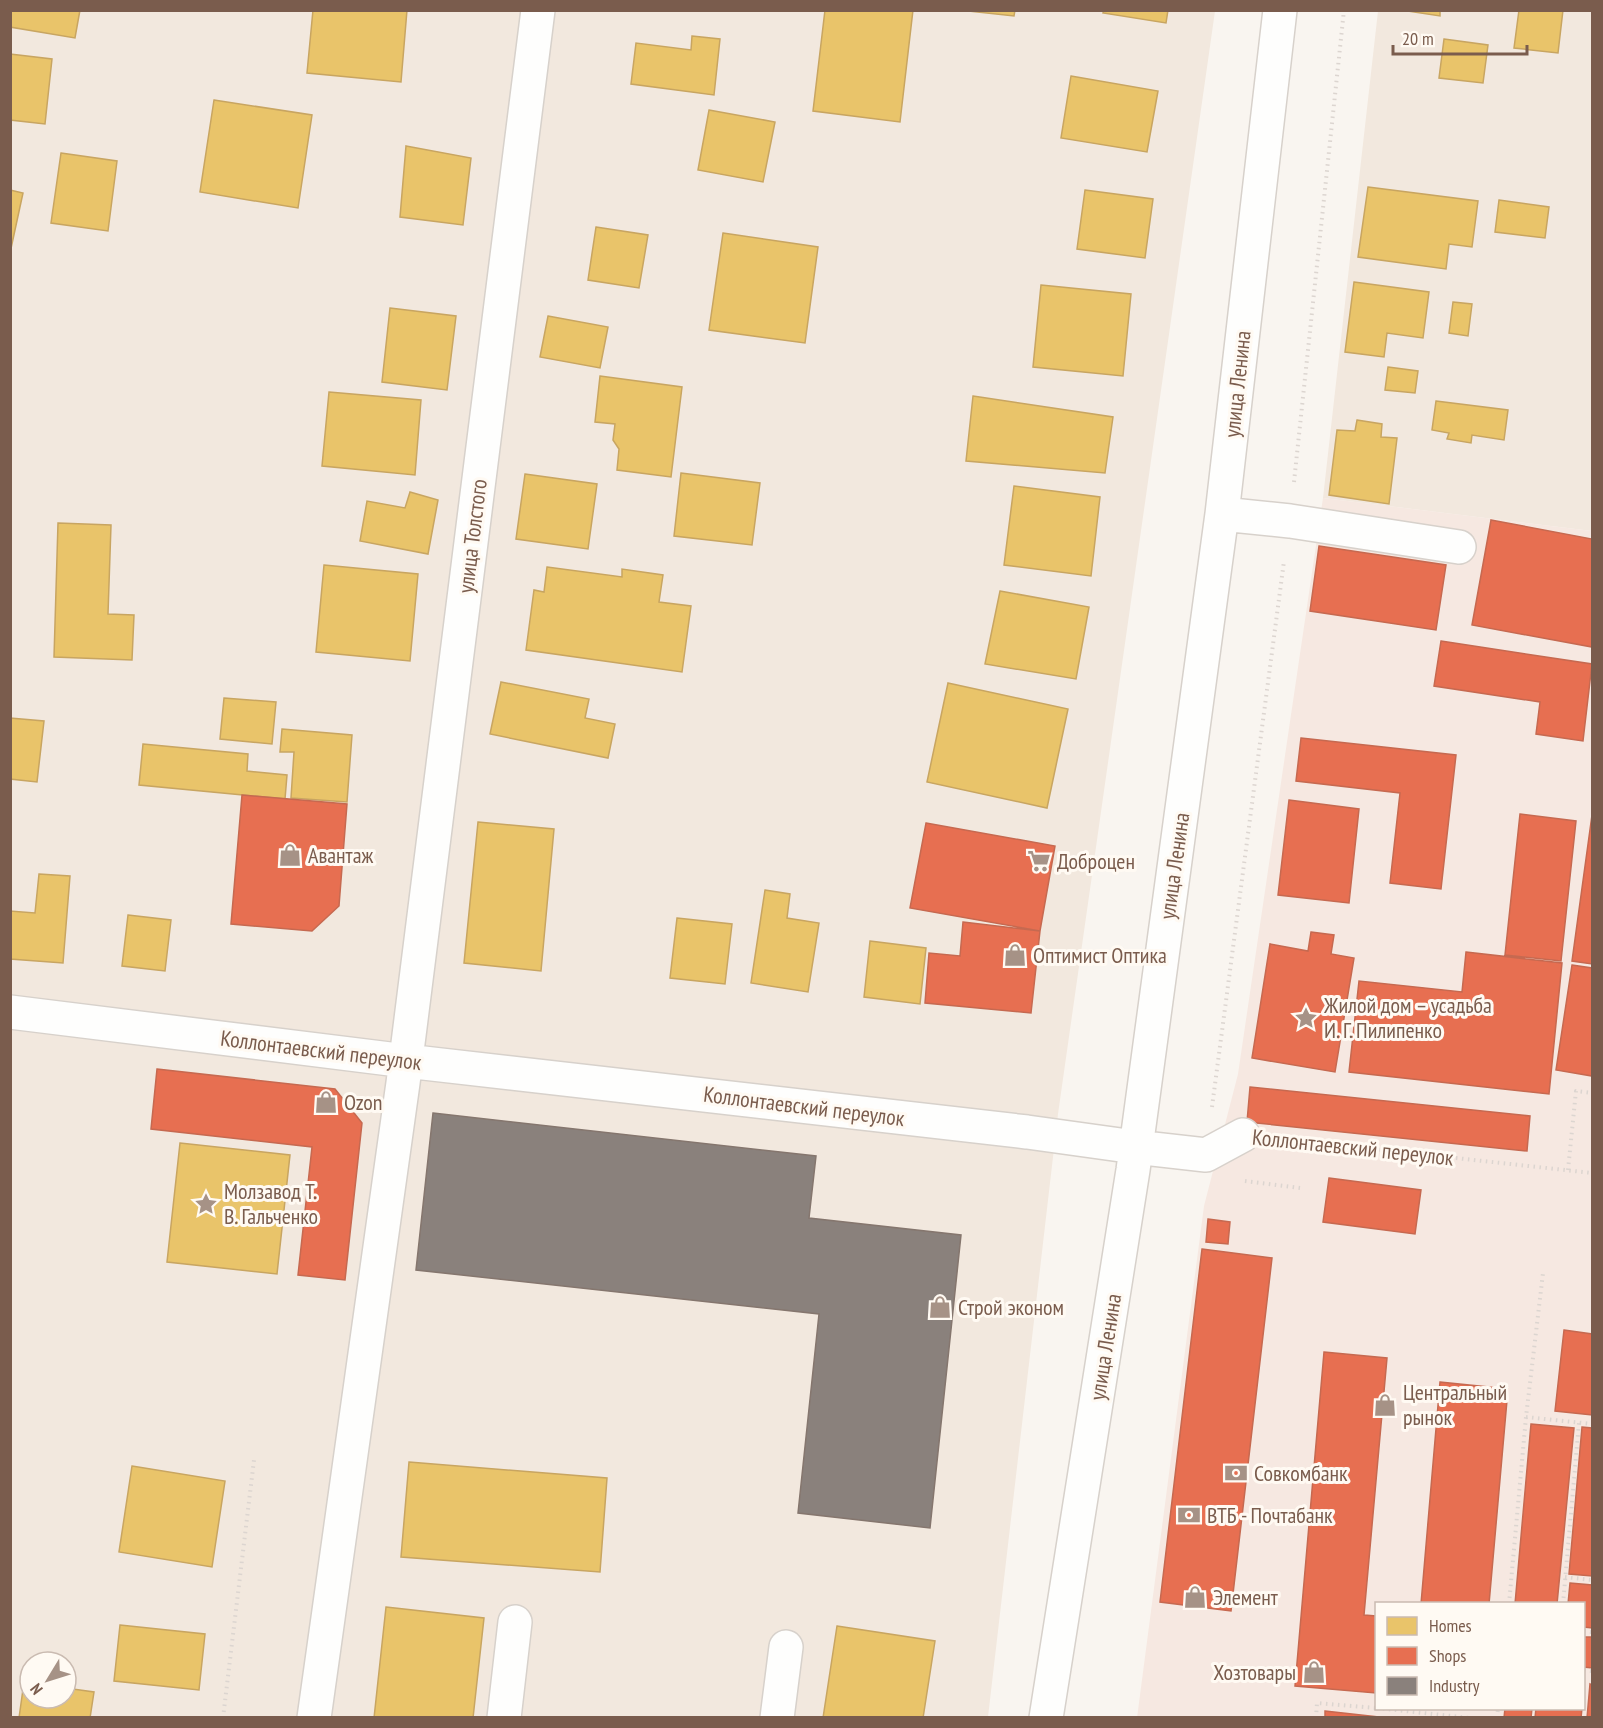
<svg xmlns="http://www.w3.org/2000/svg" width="1603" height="1728" viewBox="0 0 1603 1728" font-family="'PT Sans Narrow',sans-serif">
  <rect width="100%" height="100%" fill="#f9f5f0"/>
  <!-- residential -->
  <path fill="#f2e8de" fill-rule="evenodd" d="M11,11h1204l-157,1103 -70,603 -977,1zM30,1662h36v36h-36z
    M1378,11h214v520l-269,-33z"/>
  <!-- commercial -->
  <path fill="#f6e8e1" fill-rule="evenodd" d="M1323,498l269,33v1186l-455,1 67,-512 34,-132zM1376,1604h208v104h-208z"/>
  <!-- homes -->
  <path fill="#e9c46a" stroke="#c8a561" stroke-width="1.5" d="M10,10h70l-5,28 -65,-11z
    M313,10h94l-6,72 -94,-9z
    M825,10h88l-13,112 -87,-11z
    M959,10h56l-1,6z
    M1104,10h64l-2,13 -63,-10z
    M1401,10h39v6z
    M1519,10h44l-5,43 -44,-5z
    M692,36l28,3 -6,56 -83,-11 5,-41 55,7z
    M1444,39l44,6 -5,38 -44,-5z
    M10,54l42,5 -7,65 -35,-4z
    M1071,76l87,15 -11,61 -86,-14z
    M214,100l98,15 -14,93 -98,-16z
    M709,110l66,12 -12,60 -65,-12z
    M406,146l65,12 -8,67 -63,-8z
    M61,153l56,8 -9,70 -57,-8z
    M1368,187l110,14 -6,46 -23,-3 -3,25 -88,-12z
    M10,190l13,3 -13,60z
    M1085,190l68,9 -8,59 -68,-9z
    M1499,200l50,7 -4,31 -50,-6z
    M596,227l52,8 -9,53 -51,-8z
    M723,233l95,14 -13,96 -96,-13z
    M1354,282l75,10 -6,46 -36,-5 -3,24 -39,-5z
    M1041,285l90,9 -8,82 -90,-9z
    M1453,302l19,2 -4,32 -19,-3z
    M390,308l66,8 -9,74 -65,-8z
    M548,316l60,11 -8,41 -60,-11z
    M1388,367l30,4 -3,22 -30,-3z
    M600,376l82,11 -11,90 -54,-7 2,-21 -6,-9 2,-16 -20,-2z
    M329,392l92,8 -6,75 -93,-9z
    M973,396l140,21 -8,56 -139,-12z
    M1436,401l72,9 -4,30 -32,-5 -1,8 -24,-4 2,-6 -17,-3z
    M1357,420l25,4 -1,13 16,1 -8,66 -60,-9 8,-65 18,1z
    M681,473l79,10 -8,62 -78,-9z
    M525,474l72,10 -9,65 -72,-10z
    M1014,486l86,11 -9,79 -87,-11z
    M410,492l28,8 -10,54 -68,-13 7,-40 38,7z
    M58,523l53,2 -3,89 26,1 -2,45 -78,-3z
    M324,565l94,9 -8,87 -94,-9z
    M547,567l75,10v-8l41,6 -4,27 32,4 -9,66 -156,-22 8,-60 10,2z
    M1000,591l89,16 -13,72 -91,-15z
    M501,682l88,17 -4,19 30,6 -7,34 -118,-24z
    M948,683l120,26 -21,99 -120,-26z
    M224,698l52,4 -4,42 -52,-5z
    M10,718l34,3 -7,61 -27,-3z
    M282,729l70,6 -5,67 -56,-4 3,-46h-14z
    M143,744l105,10 -1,17 40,4 -2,24 -146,-14z
    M478,822l76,7 -13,142 -77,-8z
    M39,874l31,2 -7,87 -53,-4v-48l25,2z
    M765,890l25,4 -3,24 32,5 -11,69 -57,-9z
    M128,915l43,5 -6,51 -43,-5z
    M677,918l55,6 -7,60 -55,-6z
    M870,941l56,7 -6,56 -56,-7z
    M180,1143l110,12 -13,119 -110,-12z
    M409,1462l198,16 -7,94 -199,-15z
    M132,1466l93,15 -13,86 -93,-15z
    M386,1607l98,11 -11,100h-99z
    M120,1625l85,9 -6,56 -85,-9z
    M837,1626l98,15 -12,77h-100z
    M24,1682l6,1v15h36v-10l28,4 -4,26h-71z"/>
  <!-- shops -->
  <path fill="#e76f51" stroke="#c66950" stroke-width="1.5" d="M1491,520l101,19v108l-120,-22z
    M1319,546l127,19 -10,65 -126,-19z
    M1441,641l151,23 -9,77 -47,-7 4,-32 -106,-16z
    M1301,738l155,17 -15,134 -51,-6 10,-90 -104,-12z
    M242,795l105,9 -8,102 -27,25 -81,-7z
    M1289,800l70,9 -10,94 -71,-8z
    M1520,814l56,7 -15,140 -56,-6z
    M1592,815v149l-20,-3z
    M926,823l129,23 -15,85 -130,-23z
    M963,922l77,9 -9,82 -106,-10 4,-50 31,3z
    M1311,932l23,3 -3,19 23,4 -19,114 -83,-14 18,-114 38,7z
    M1466,952l96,11 -13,131 -200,-22 10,-91 103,11z
    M1572,965l20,3v108l-36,-6z
    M157,1069l178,20 27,34 -17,157 -47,-5 14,-128 -161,-18z
    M1250,1087l280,29 -3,35 -280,-29z
    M1329,1178l92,12 -6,44 -92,-12z
    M1208,1219l22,3 -2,22 -22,-2z
    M1202,1249l70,9 -41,353 -71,-9z
    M1564,1330l28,4v81l-37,-4z
    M1324,1352l63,6 -23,257 12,1v77l-81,-7z
    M1440,1382l68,7 -19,215h-68z
    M1531,1424l43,4 -17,176h-42z
    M1582,1427l10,1v148l-23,-2z
    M1570,1583l22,2v43l-8,-1v-23h-16z
    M1584,1637h8v31l-8,-1z
    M1590,1684l2,1v33h-5z
    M1505,1708h27l-1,10h-27z
    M1536,1708h46l-1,10h-46z
    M1325,1711l63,7h-63z"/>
  <!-- industry -->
  <path fill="#8a817c" stroke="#85766e" stroke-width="1.5" d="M433,1113l383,43 -7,62 152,17 -31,293 -132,-15 21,-199 -403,-44z"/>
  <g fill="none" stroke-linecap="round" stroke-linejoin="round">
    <!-- minor casing -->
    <g stroke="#d7d1cb" stroke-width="36">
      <path id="minor" d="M1222,514l68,7 169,26
        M10,1012l396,49 621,71 108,15 71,8 37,-20
        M314,1718l89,-635 135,-1073
        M504,1718l11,-96
        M777,1718l9,-71
        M1046,1718l87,-548 89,-656 58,-504"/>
    </g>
    <!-- path -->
    <path stroke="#dcd5d0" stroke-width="4" stroke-dasharray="1.5 4.5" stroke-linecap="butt" d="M1294,482l50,-472
      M1212,1107l72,-546
      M1283,1139l309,34
      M1568,1170l8,-79 16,2
      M1245,1181l55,7
      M1526,1417l66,7
      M1565,1577l27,3
      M1509,1604l17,-187 17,-144
      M1563,1604l16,-181
      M1584,1631l8,1
      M1584,1670l8,1
      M1377,1708l93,10
      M223,1718l31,-258
      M1316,1718l1,-15 59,5
      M1497,1718l1,-10"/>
    <!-- minor -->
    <use href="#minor" stroke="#fefefd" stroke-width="33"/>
  </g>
  <!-- icons -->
  <defs>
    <g id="shop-bare" transform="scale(1.8)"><path d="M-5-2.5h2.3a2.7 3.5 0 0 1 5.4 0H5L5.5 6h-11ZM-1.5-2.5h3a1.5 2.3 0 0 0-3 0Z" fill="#a69286" stroke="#fffaf3" stroke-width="2.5" paint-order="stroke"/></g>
    <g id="supermarket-bare" transform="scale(1.8)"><path d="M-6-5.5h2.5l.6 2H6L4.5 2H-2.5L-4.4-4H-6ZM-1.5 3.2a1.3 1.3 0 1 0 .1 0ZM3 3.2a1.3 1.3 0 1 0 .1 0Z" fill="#a69286" stroke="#fffaf3" stroke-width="2.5" paint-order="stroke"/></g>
    <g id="sight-bare" transform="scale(1.8)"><path d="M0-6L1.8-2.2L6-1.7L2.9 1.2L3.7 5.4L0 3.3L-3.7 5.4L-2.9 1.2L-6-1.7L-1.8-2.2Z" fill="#a69286" stroke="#fffaf3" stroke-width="2.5" paint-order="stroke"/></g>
    <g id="bank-bare" transform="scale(1.8)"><path d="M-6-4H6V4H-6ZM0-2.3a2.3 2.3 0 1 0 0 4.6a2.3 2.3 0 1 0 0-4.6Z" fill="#a69286" stroke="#fffaf3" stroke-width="2.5" paint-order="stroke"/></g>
  </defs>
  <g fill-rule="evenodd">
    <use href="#shop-bare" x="290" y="855"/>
    <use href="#supermarket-bare" x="1039" y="861"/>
    <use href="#shop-bare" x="1015" y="955"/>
    <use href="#sight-bare" x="1306" y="1018"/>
    <use href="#shop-bare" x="326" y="1102"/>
    <use href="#sight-bare" x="206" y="1204"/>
    <use href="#shop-bare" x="940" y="1307"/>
    <use href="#shop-bare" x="1385" y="1405"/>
    <use href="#bank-bare" x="1236" y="1473"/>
    <use href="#bank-bare" x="1189" y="1515"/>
    <use href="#shop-bare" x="1195" y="1597"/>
    <use href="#shop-bare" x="1314" y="1672"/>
  </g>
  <g text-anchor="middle" stroke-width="6" stroke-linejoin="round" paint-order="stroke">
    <!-- street labels -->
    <g font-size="22" fill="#7a5c4d" stroke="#fffaf3">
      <text transform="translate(1237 384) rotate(-84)" y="8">улица Ленина</text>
      <text transform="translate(472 536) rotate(-83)" y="8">улица Толстого</text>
      <text transform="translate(1174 866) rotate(-82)" y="8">улица Ленина</text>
      <text transform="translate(321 1050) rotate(7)" y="8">Коллонтаевский переулок</text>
      <text transform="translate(804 1106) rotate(7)" y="8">Коллонтаевский переулок</text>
      <text transform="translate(1353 1147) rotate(6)" y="8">Коллонтаевский переулок</text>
      <text transform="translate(1105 1347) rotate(-81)" y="8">улица Ленина</text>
    </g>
    <!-- poi labels -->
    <g font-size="22" fill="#7a5c4d" stroke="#fffaf3" text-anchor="start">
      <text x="308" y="863">Авантаж</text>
      <text x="1057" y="869">Доброцен</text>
      <text x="1033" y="963">Оптимист Оптика</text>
      <text x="1324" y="1013">Жилой дом – усадьба<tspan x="1324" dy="25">И. Г. Пилипенко</tspan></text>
      <text x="344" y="1110">Ozon</text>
      <text x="224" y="1199">Молзавод Т.<tspan x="224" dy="25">В. Гальченко</tspan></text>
      <text x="958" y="1315">Строй эконом</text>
      <text x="1403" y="1400">Центральный<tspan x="1403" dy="25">рынок</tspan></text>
      <text x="1254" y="1481">Совкомбанк</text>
      <text x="1207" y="1523">ВТБ - Почтабанк</text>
      <text x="1213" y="1605">Элемент</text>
      <text x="1296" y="1680" text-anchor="end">Хозтовары</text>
    </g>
  </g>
  <!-- border -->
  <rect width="1603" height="1728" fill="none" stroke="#7a5c4d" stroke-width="24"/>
  <!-- legend -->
  <rect x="1375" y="1602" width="210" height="108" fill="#fffaf3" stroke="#cabbb1" stroke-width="1.5"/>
  <rect x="1387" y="1617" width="30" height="18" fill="#e9c46a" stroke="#cabbb1" stroke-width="1.5"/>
  <text x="1429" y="1632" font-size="18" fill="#7a5c4d">Homes</text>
  <rect x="1387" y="1647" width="30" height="18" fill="#e76f51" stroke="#cabbb1" stroke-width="1.5"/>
  <text x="1429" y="1662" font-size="18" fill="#7a5c4d">Shops</text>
  <rect x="1387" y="1677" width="30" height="18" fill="#8a817c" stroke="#cabbb1" stroke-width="1.5"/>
  <text x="1429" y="1692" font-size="18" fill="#7a5c4d">Industry</text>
  <!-- north arrow -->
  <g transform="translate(48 1680) rotate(232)"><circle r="28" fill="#fffaf3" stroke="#cabbb1" stroke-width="1.5"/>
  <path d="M0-4.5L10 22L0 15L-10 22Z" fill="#a69286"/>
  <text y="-9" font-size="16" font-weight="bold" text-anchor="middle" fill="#7a5c4d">N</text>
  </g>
  <!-- scale -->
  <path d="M1393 45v9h134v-9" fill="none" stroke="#7a5c4d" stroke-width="3"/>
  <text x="1402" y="45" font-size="18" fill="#7a5c4d" stroke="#fffaf3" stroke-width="4.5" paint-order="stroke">20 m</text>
</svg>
